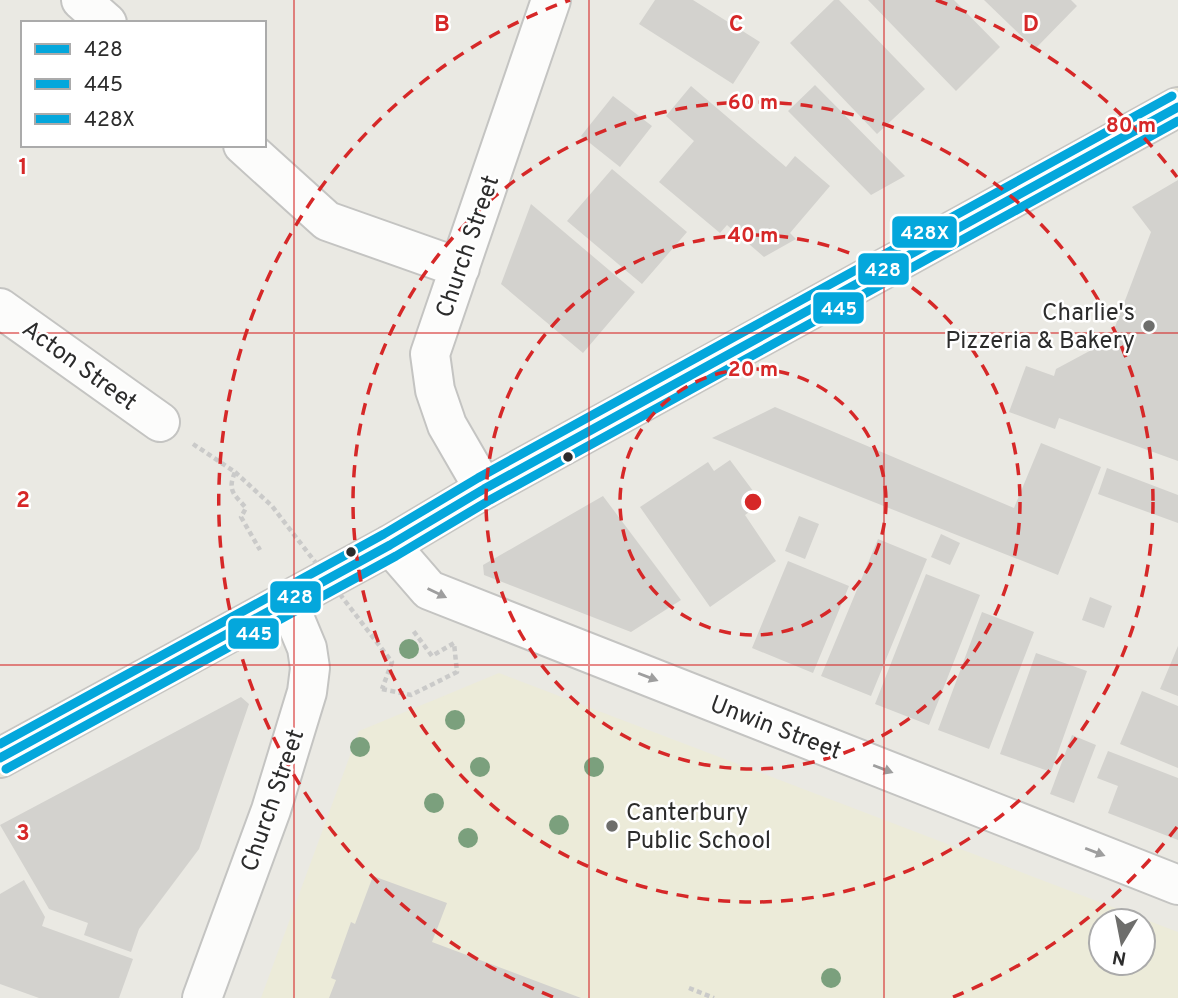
<svg xmlns="http://www.w3.org/2000/svg" width="1178" height="998" viewBox="0 0 1178 998" font-family="Overpass,sans-serif">
  <rect width="100%" height="100%" fill="#eae9e3"/>
  <!-- education -->
  <path fill="#ecebd9" fill-rule="evenodd" d="M499,673l679,259v66h-917l98,-267zM1101,921h42v42h-42z"/>
  <!-- building -->
  <path fill="#d3d2ce" d="M655,0h38l67,42 -27,42 -94,-60z
    M834,0h5l86,89 -48,45 -87,-91z
    M868,0h86l46,47 -44,44z
    M984,0h87l6,6 -42,43z
    M815,85l90,91 -34,19 -83,-84z
    M691,86l95,81 9,-11 35,30 -40,47 6,6 -32,18 -37,-32 -7,8 -61,-51 35,-41 -28,-25z
    M613,96l39,30 -32,41 -39,-31z
    M612,169l75,63 -45,52 -75,-63z
    M1178,180v281l-119,-43 -4,11 -46,-17 17,-46 28,10 2,-7 54,-29 41,-108 -19,-25z
    M531,204l104,88 -52,61 -82,-69z
    M775,407l239,101 27,-65 60,24 -43,108 -346,-137z
    M730,460l32,43 -17,12 31,46 -66,46 -70,-100 68,-45 6,9z
    M1107,468l71,27v28l-80,-29z
    M603,496l78,104 -50,32 -147,-57 -1,-10z
    M799,516l20,8 -14,35 -20,-8z
    M941,534l19,9 -10,22 -19,-8z
    M878,539l49,20 -56,137 -50,-20z
    M788,561l61,25 -36,87 -61,-25z
    M926,574l54,21 -51,130 -54,-21z
    M1090,597l22,9 -8,22 -22,-8z
    M982,612l52,20 -45,117 -51,-19z
    M1178,646v50l-18,-7z
    M1036,653l51,18 -36,101 -51,-18z
    M1142,691l36,15v62l-58,-24z
    M241,697l8,7 -50,145 -60,80 -8,23 -47,-17 4,-12 -39,-14 -49,-84z
    M1072,735l24,10 -22,58 -24,-9z
    M1108,751l70,27v62l-70,-27 10,-27 -21,-8z
    M373,876l74,27 -15,39 149,56h-252l7,-18 -5,-2 20,-56 4,2z
    M24,880l21,37 -3,9 91,33 -14,39h-80l-39,-14v-90z"/>
  <g fill="none" stroke-linecap="round" stroke-linejoin="round">
    <!-- minor casing -->
    <g stroke="#c4c4c2" stroke-width="42">
      <path id="minor" d="M81,0l26,23
        M243,145l84,76 133,47
        M0,308l160,114
        M484,489l-37,-64 -12,-35 -5,-36 121,-354
        M390,545l39,45 749,295
        M202,998l69,-188 36,-118 3,-24 -3,-20 -20,-48"/>
    </g>
    <!-- highway casing -->
    <g stroke="#c6c5c2" stroke-width="42">
      <path id="highway" d="M0,758l390,-213 94,-56 694,-382"/>
    </g>
    <!-- path -->
    <path stroke="#cacac9" stroke-width="4.5" stroke-dasharray="5 3.5" stroke-linecap="butt" d="M193,444l42,28c-8,19 -1,22 11,36l-5,9 19,33
      M382,689l29,6 46,-23 -3,-29 -22,13 -20,-27
      M689,988l25,10"/>
    <!-- minor -->
    <use href="#minor" stroke="#fcfcfb" stroke-width="38"/>
    <!-- highway -->
    <use href="#highway" stroke="#e7e4d6" stroke-width="38"/>
    <!-- path-bridge -->
    <path stroke="#cacac9" stroke-width="4.5" stroke-dasharray="5 3.5" stroke-linecap="butt" d="M235,472l37,34 120,156 -10,27"/>
    <!-- bus-1 casing -->
    <g stroke="#fff" stroke-width="14">
      <path id="bus-1" d="M0,758l390,-213 94,-56 694,-382"/>
    </g>
    <!-- bus-2 casing -->
    <g stroke="#fff" stroke-width="14">
      <path id="bus-2" d="M6,769l390,-213 94,-56 688,-379"/>
    </g>
    <!-- bus-3 casing -->
    <g stroke="#fff" stroke-width="14">
      <path id="bus-3" d="M0,744l384,-210 94,-56 694,-382"/>
    </g>
    <!-- bus-1 -->
    <use href="#bus-1" stroke="#04a7dc" stroke-width="9"/>
    <!-- bus-2 -->
    <use href="#bus-2" stroke="#04a7dc" stroke-width="9"/>
    <!-- bus-3 -->
    <use href="#bus-3" stroke="#04a7dc" stroke-width="9"/>
  </g>
  <!-- trees -->
  <g fill="#7ba07d">
    <circle cx="409" cy="649" r="10"/>
    <circle cx="455" cy="720" r="10"/>
    <circle cx="360" cy="747" r="10"/>
    <circle cx="480" cy="767" r="10"/>
    <circle cx="594" cy="767" r="10"/>
    <circle cx="434" cy="803" r="10"/>
    <circle cx="559" cy="825" r="10"/>
    <circle cx="468" cy="838" r="10"/>
    <circle cx="831" cy="978" r="10"/>
  </g>
  <!-- one-way arrows -->
  <defs><path id="oneway-solid" d="M-6-.8H1V-3.2L6.5 0L1 3.2V.8H-6Z" transform="scale(1.75)"/></defs>
  <g fill="#9e9e9e">
    <use href="#oneway-solid" transform="translate(437 593) rotate(26)"/>
    <use href="#oneway-solid" transform="translate(648 677) rotate(21)"/>
    <use href="#oneway-solid" transform="translate(883 769) rotate(21)"/>
    <use href="#oneway-solid" transform="translate(1095 852) rotate(21)"/>
  </g>
  <!-- grid -->
  <path fill="none" stroke="#d62828" stroke-width="2" stroke-opacity="0.55" d="M294,0v998M589,0v998M884,0v998M0,333h1178M0,665h1178"/>
  <!-- distance rings -->
  <g fill="none" stroke="#d62828" stroke-width="3.5" stroke-dasharray="12 9">
    <circle cx="753" cy="502" r="133"/>
    <circle cx="753" cy="502" r="267"/>
    <circle cx="753" cy="502" r="400"/>
    <path d="M1177 827A534 534 0 0 1 953 997M553 997A534 534 0 0 1 570 0M936 0A534 534 0 0 1 1177 177"/>
  </g>
  <!-- markers -->
  <g fill="#6e6e6c" stroke="#fff" stroke-width="2.5">
    <circle cx="1149" cy="326" r="7"/>
    <circle cx="612" cy="826" r="7"/>
  </g>
  <g fill="#2c2c2c" stroke="#fff" stroke-width="2.5">
    <circle cx="568" cy="457" r="6"/>
    <circle cx="351" cy="552" r="6"/>
  </g>
  <g text-anchor="middle" stroke-width="5" stroke-linejoin="round" paint-order="stroke">
    <!-- street labels -->
    <g font-size="24" fill="#2c2c2c" stroke="#fff">
      <text transform="translate(467 246) rotate(-71)" y="8">Church Street</text>
      <text transform="translate(80 365) rotate(36)" y="8">Acton Street</text>
      <text transform="translate(776 727) rotate(21)" y="8">Unwin Street</text>
      <text transform="translate(272 800) rotate(-71)" y="8">Church Street</text>
    </g>
    <!-- poi labels -->
    <g font-size="24" fill="#2c2c2c" stroke="#fff" text-anchor="end">
      <text x="1135" y="320">Charlie's<tspan x="1135" dy="28">Pizzeria &amp; Bakery</tspan></text>
      <text x="626" y="820" text-anchor="start">Canterbury<tspan x="626" dy="28">Public School</tspan></text>
    </g>
  </g>
  <g font-size="23" text-anchor="middle" font-weight="bold" fill="#d62828" stroke="#fff" stroke-width="5" stroke-linejoin="round" paint-order="stroke">
    <text x="442" y="31">B</text>
    <text x="736" y="31">C</text>
    <text x="1031" y="31">D</text>
    <text x="23" y="174">1</text>
    <text x="23" y="507">2</text>
    <text x="23" y="840">3</text>
  </g>
  <circle cx="753" cy="502" r="10" fill="#d62828" stroke="#fff" stroke-width="3.5"/>
  <g font-size="21" text-anchor="middle" font-weight="bold" fill="#d62828" stroke="#fff" stroke-width="5" stroke-linejoin="round" paint-order="stroke">
    <text x="753" y="109">60 m</text>
    <text x="1131" y="132">80 m</text>
    <text x="753" y="242">40 m</text>
    <text x="753" y="376">20 m</text>
  </g>
  <g stroke="#fff" stroke-width="2.5">
    <rect x="891" y="215" width="67" height="34" rx="7" fill="#04a7dc"/>
    <rect x="857" y="252" width="53" height="34" rx="7" fill="#04a7dc"/>
    <rect x="812" y="291" width="53" height="34" rx="7" fill="#04a7dc"/>
    <rect x="269" y="580" width="53" height="34" rx="7" fill="#04a7dc"/>
    <rect x="227" y="617" width="53" height="33" rx="7" fill="#04a7dc"/>
  </g>
  <g font-size="19" text-anchor="middle" font-weight="bold" fill="#fff">
    <text x="925" y="239">428X</text>
    <text x="883" y="276">428</text>
    <text x="839" y="315">445</text>
    <text x="295" y="603">428</text>
    <text x="254" y="640">445</text>
  </g>
  <!-- legend -->
  <rect x="21" y="21" width="245" height="126" fill="#ffffff" stroke="#ababab" stroke-width="2"/>
  <rect x="35" y="44" width="35" height="10" fill="#04a7dc" stroke="#ababab" stroke-width="2"/>
  <text x="84" y="56" font-size="21" fill="#2c2c2c">428</text>
  <rect x="35" y="79" width="35" height="10" fill="#04a7dc" stroke="#ababab" stroke-width="2"/>
  <text x="84" y="91" font-size="21" fill="#2c2c2c">445</text>
  <rect x="35" y="114" width="35" height="10" fill="#04a7dc" stroke="#ababab" stroke-width="2"/>
  <text x="84" y="126" font-size="21" fill="#2c2c2c">428X</text>
  <!-- north arrow -->
  <g transform="translate(1122 942) rotate(190)"><circle r="33" fill="#ffffff" stroke="#ababab" stroke-width="2"/>
  <path d="M0-5L12 26L0 18L-12 26Z" fill="#6e6e6c"/>
  <text y="-10" font-size="19" font-weight="bold" text-anchor="middle" fill="#2c2c2c">N</text>
  </g>
</svg>
